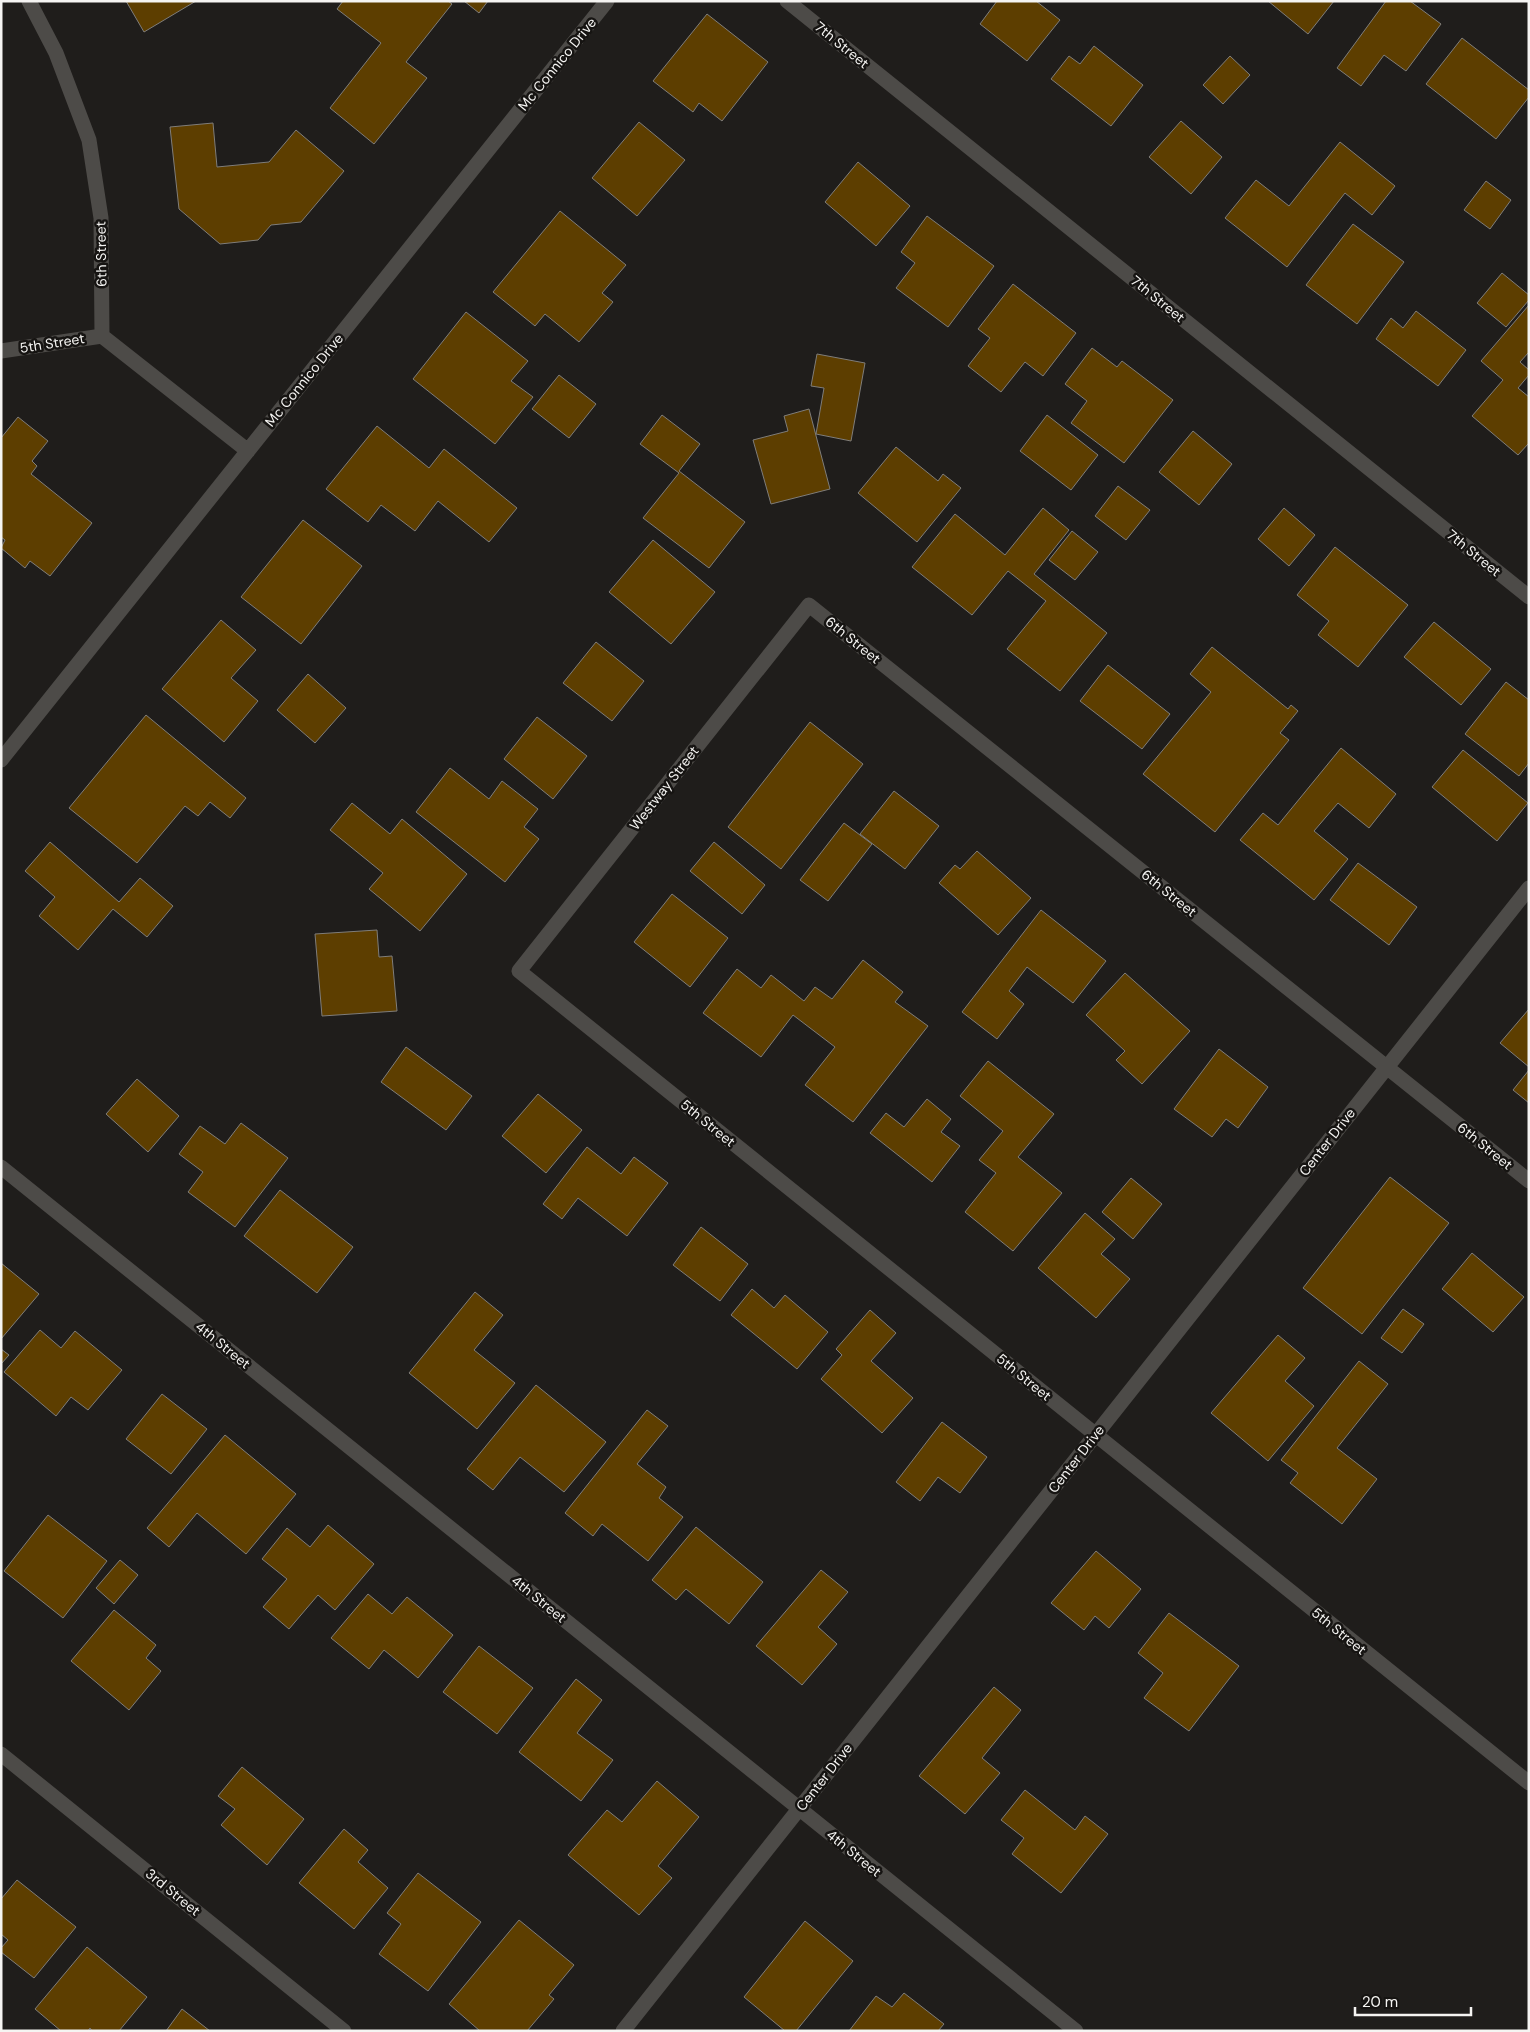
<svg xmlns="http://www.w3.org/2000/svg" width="1530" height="2032" viewBox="0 0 1530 2032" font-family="'DM Sans',sans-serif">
  <rect width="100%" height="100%" fill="#1f1d1b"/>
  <!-- building -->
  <path fill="#5d3e00" stroke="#7f7d7a" d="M126,1h70l-52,31z
    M343,1h105l4,3 -46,58 21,16 -53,66 -44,-36 51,-65 -44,-34z
    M464,1h24l-9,12z
    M997,1h39l24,19 -33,41 -47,-37z
    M1268,1h66l-26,33z
    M1386,1h24l31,23 -35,47 -22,-16 -23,31 -24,-18z
    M707,14l61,48 -46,59 -23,-18 -6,9 -40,-31z
    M1462,38l67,52v7l-33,42 -70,-55z
    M1094,46l49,39 -32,41 -60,-47 18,-23 11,8z
    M1230,56l20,19 -27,29 -20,-19z
    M1181,121l41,36 -31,37 -42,-37z
    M639,122l46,38 -48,56 -45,-38z
    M213,123l4,44 52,-5 27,-32 48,41 -43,51 -30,3 -13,15 -38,4 -41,-35 -9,-82z
    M1340,142l55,44 -23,29 -27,-22 -58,74 -62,-49 31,-38 33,26z
    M858,162l52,44 -34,40 -51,-44z
    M1486,181l25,19 -21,29 -26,-19z
    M560,211l66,54 -24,28 11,9 -34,40 -34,-28 -10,12 -42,-34z
    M927,216l67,50 -46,61 -52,-39 19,-25 -14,-11z
    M1353,224l51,38 -47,62 -51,-39z
    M1502,273l27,22v5l-23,27 -29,-24z
    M1013,284l63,49 -33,43 -18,-14 -24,30 -33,-26 22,-28 -12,-9z
    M1529,305v47l-9,10 9,8v5l-11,13 11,9v46l-11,12 -46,-39 31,-36 -22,-19z
    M1416,311l50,39 -28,36 -62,-47 15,-21 12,10z
    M466,312l62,49 -17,20 22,16 -38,47 -82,-65z
    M1092,348l25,19 5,-6 51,39 -49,63 -53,-40 16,-22 -22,-17z
    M817,354l48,9 -14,78 -35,-7 8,-46 -13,-2z
    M559,375l37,29 -27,34 -37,-29z
    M809,409l21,80 -59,15 -18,-64 35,-9 -4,-15z
    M662,415l38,29 -21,27 66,51 -36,46 -66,-50 36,-45 -39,-29z
    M1047,415l51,40 -27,35 -51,-39z
    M18,417l30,24 -16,20 5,5 -6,8 61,49 -42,53 -20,-15 -5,7 -24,-20 4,-8 -4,-3v-99z
    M377,426l52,42 15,-19 73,59 -28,34 -51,-41 -23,30 -34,-26 -13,17 -42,-33z
    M1193,431l39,33 -33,41 -40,-33z
    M896,447l42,34 5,-7 18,14 -44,54 -59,-49z
    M1118,486l32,24 -24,30 -31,-24z
    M1043,508l26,22 -35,44 73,59 -47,58 -53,-42 39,-48 -38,-30 -36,44 -60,-48 43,-53 50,41z
    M1284,508l31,27 -26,31 -31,-27z
    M303,520l59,46 -61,78 -60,-47z
    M1072,531l26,21 -23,28 -26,-20z
    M653,540l62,52 -44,52 -62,-52z
    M1335,547l73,58 -50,62 -40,-32 11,-14 -32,-26z
    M221,620l35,30 -25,28 27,23 -34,41 -62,-53z
    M1434,622l57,47 -30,36 -57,-48z
    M596,642l48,39 -32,40 -49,-38z
    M1212,647l76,62 3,-4 7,6 -18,22 9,7 -74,92 -72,-58 68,-82 -21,-18z
    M1108,665l62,49 -28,35 -62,-48z
    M308,674l38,34 -31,35 -38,-33z
    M1506,682l23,18v63l-10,13 -54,-42z
    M146,715l100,83 -16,20 -20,-16 -12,14 -13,-10 -48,57 -68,-55z
    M537,717l50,39 -34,43 -49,-40z
    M810,722l53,42 -82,105 -53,-42z
    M1341,748l55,46 -27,34 -31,-25 -24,28 34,28 -34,41 -74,-60 23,-27 15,12z
    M1463,750l65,53 -31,38 -65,-54z
    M450,768l39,31 13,-18 36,28 -14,18 15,12 -34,43 -89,-70z
    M894,791l45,35 -34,43 -45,-35z
    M352,803l38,31 12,-15 65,55 -47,57 -51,-42 14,-16 -53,-43z
    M844,823l28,21 -44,57 -28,-21z
    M50,842l69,60 21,-24 33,28 -26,31 -34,-28 -35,41 -39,-34 16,-19 -30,-26z
    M714,842l51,43 -23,29 -52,-43z
    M977,851l54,47 -33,37 -59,-52 16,-18 5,4z
    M1358,863l59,44 -28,38 -59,-45z
    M672,894l56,44 -38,49 -56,-45z
    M1041,910l65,51 -33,42 -46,-36 -18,24 15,13 -27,35 -35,-27z
    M377,930l2,27 13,-1 5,55 -75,5 -7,-82z
    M863,960l40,32 -8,10 33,24 -75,96 -48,-37 30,-38 -42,-32 -32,42 -58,-44 34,-44 24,19 10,-13 33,26 11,-14 17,12z
    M1125,973l65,58 -48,53 -26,-24 9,-9 -39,-36z
    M1529,1009v58l-29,-24z
    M406,1047l66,49 -26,34 -65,-48z
    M1219,1049l49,38 -30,41 -12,-9 -14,18 -38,-28z
    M988,1061l66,53 -36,43 44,36 -49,58 -48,-39 31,-39 -17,-13 24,-29 -43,-35z
    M1529,1070v33l-16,-13z
    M137,1079l42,37 -31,36 -42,-38z
    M538,1094l44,36 -36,43 -44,-37z
    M927,1099l24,20 -10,13 19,14 -28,36 -62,-49 16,-20 18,14z
    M241,1123l47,35 -53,69 -47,-35 15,-20 -24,-18 21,-28 25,18z
    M587,1147l34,27 13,-17 34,26 -41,53 -49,-38 -16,21 -19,-15z
    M1390,1177l59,46 -87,111 -59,-46z
    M1131,1178l31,26 -29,35 -31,-27z
    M280,1190l73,57 -36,46 -73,-57z
    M1085,1213l30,26 -14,15 29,25 -34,39 -58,-50z
    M701,1227l47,37 -28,37 -47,-36z
    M1472,1253l52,44 -31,35 -51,-43z
    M1,1263l38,31 -38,45z
    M752,1289l22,19 11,-13 43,37 -31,37 -66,-54z
    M475,1292l28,23 -29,35 41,33 -38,46 -68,-56z
    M1403,1309l21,15 -22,29 -21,-15z
    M870,1310l26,23 -25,28 42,37 -31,35 -61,-54 21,-24 -6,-6z
    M40,1330l21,18 14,-17 47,39 -34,40 -17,-13 -15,19 -52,-44z
    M1278,1335l27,23 -20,23 29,25 -46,55 -57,-48z
    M1,1349l8,6 -8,9z
    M1359,1361l29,23 -51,64 40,31 -35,45 -52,-41 8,-10 -17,-13z
    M536,1385l70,57 -42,50 -44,-35 -27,33 -26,-21z
    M162,1394l45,35 -36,45 -45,-35z
    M647,1410l21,16 -31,38 29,23 -7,11 24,19 -35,44 -46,-37 -9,12 -28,-23z
    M942,1422l45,35 -27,36 -22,-16 -18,24 -24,-19z
    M225,1435l71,59 -50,60 -49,-41 -28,34 -22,-19z
    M48,1515l59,46 -44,57 -59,-47z
    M328,1525l46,39 -39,46 -17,-15 -29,34 -26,-22 24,-28 -25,-20 25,-31 23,19z
    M696,1527l67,55 -34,42 -43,-35 -10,11 -24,-20z
    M1096,1551l45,38 -32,39 -14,-12 -11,14 -33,-27z
    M120,1560l18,15 -24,29 -18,-16z
    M821,1570l27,22 -30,35 19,17 -35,41 -46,-39z
    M368,1594l24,20 15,-17 46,38 -35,43 -34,-28 -15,19 -38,-31z
    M114,1610l42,35 -10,13 15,13 -32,39 -58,-49z
    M1169,1613l70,53 -50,65 -45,-33 19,-25 -25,-20z
    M479,1646l54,42 -36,46 -54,-42z
    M576,1679l26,21 -25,33 36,27 -32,41 -62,-49z
    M994,1687l27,23 -39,48 18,15 -35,41 -46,-38z
    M242,1767l62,52 -37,46 -46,-40 14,-16 -17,-13z
    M657,1781l42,36 -41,49 14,12 -33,37 -71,-60 39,-45 15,12z
    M1025,1790l50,40 10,-14 23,18 -47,59 -49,-39 12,-16 -23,-18z
    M344,1829l24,21 -10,12 30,26 -34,41 -55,-46z
    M418,1873l63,49 -53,69 -49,-37 22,-30 -14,-11z
    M17,1880l59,47 -42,51 -33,-26v-4l7,-8 -7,-6v-35z
    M519,1920l55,45 -25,30 5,4 -27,32h-47l-31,-27z
    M805,1921l48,40 -57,70h-11l-41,-34z
    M87,1947l60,50 -28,34h-27l-2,-3 -2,3h-27l-26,-22z
    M904,1993l40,31 -6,7h-89l27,-35 16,11z
    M182,2009l28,22h-44z"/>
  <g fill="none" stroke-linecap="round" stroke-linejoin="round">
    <!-- minor -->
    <path stroke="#4d4b48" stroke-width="15" d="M29,1l27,52 33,87 12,78 1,118 146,115
      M787,1l742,596
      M1,351l101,-15
      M1,760l606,-759
      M1,1167l1075,864
      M1529,1181l-720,-576 -290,366 1010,812
      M1,1754l343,277
      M623,2031l906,-1143"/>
  </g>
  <g text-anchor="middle" stroke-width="5" stroke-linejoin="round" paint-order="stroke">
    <!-- street labels -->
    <g font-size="14" fill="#f5f4f2" stroke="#161412">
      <text transform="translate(842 45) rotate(39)" y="5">7th Street</text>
      <text transform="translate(557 64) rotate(-51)" y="5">Mc Connico Drive</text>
      <text transform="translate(101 254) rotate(-91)" y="5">6th Street</text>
      <text transform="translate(1158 299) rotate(39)" y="5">7th Street</text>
      <text transform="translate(52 343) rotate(-9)" y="5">5th Street</text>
      <text transform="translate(304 380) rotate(-51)" y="5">Mc Connico Drive</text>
      <text transform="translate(1474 553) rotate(39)" y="5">7th Street</text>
      <text transform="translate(853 640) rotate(39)" y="5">6th Street</text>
      <text transform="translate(664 788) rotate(-52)" y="5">Westway Street</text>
      <text transform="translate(1169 893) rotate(39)" y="5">6th Street</text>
      <text transform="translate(708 1123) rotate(39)" y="5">5th Street</text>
      <text transform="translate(1327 1142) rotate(-52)" y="5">Center Drive</text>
      <text transform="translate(1485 1146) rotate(39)" y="5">6th Street</text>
      <text transform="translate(223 1345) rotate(39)" y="5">4th Street</text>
      <text transform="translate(1024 1377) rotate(39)" y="5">5th Street</text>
      <text transform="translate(1076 1459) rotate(-52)" y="5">Center Drive</text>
      <text transform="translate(539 1599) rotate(39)" y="5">4th Street</text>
      <text transform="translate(1339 1631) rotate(39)" y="5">5th Street</text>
      <text transform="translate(824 1777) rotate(-52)" y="5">Center Drive</text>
      <text transform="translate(854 1853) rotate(39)" y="5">4th Street</text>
      <text transform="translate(173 1892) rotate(39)" y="5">3rd Street</text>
    </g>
  </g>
  <!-- border -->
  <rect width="1530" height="2032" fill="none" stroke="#f5f4f2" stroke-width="5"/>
  <!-- scale -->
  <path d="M1355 2007v8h116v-8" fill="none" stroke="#f5f4f2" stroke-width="2.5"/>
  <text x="1362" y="2007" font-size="15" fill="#f5f4f2" stroke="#161412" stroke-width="4" paint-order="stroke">20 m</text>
</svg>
